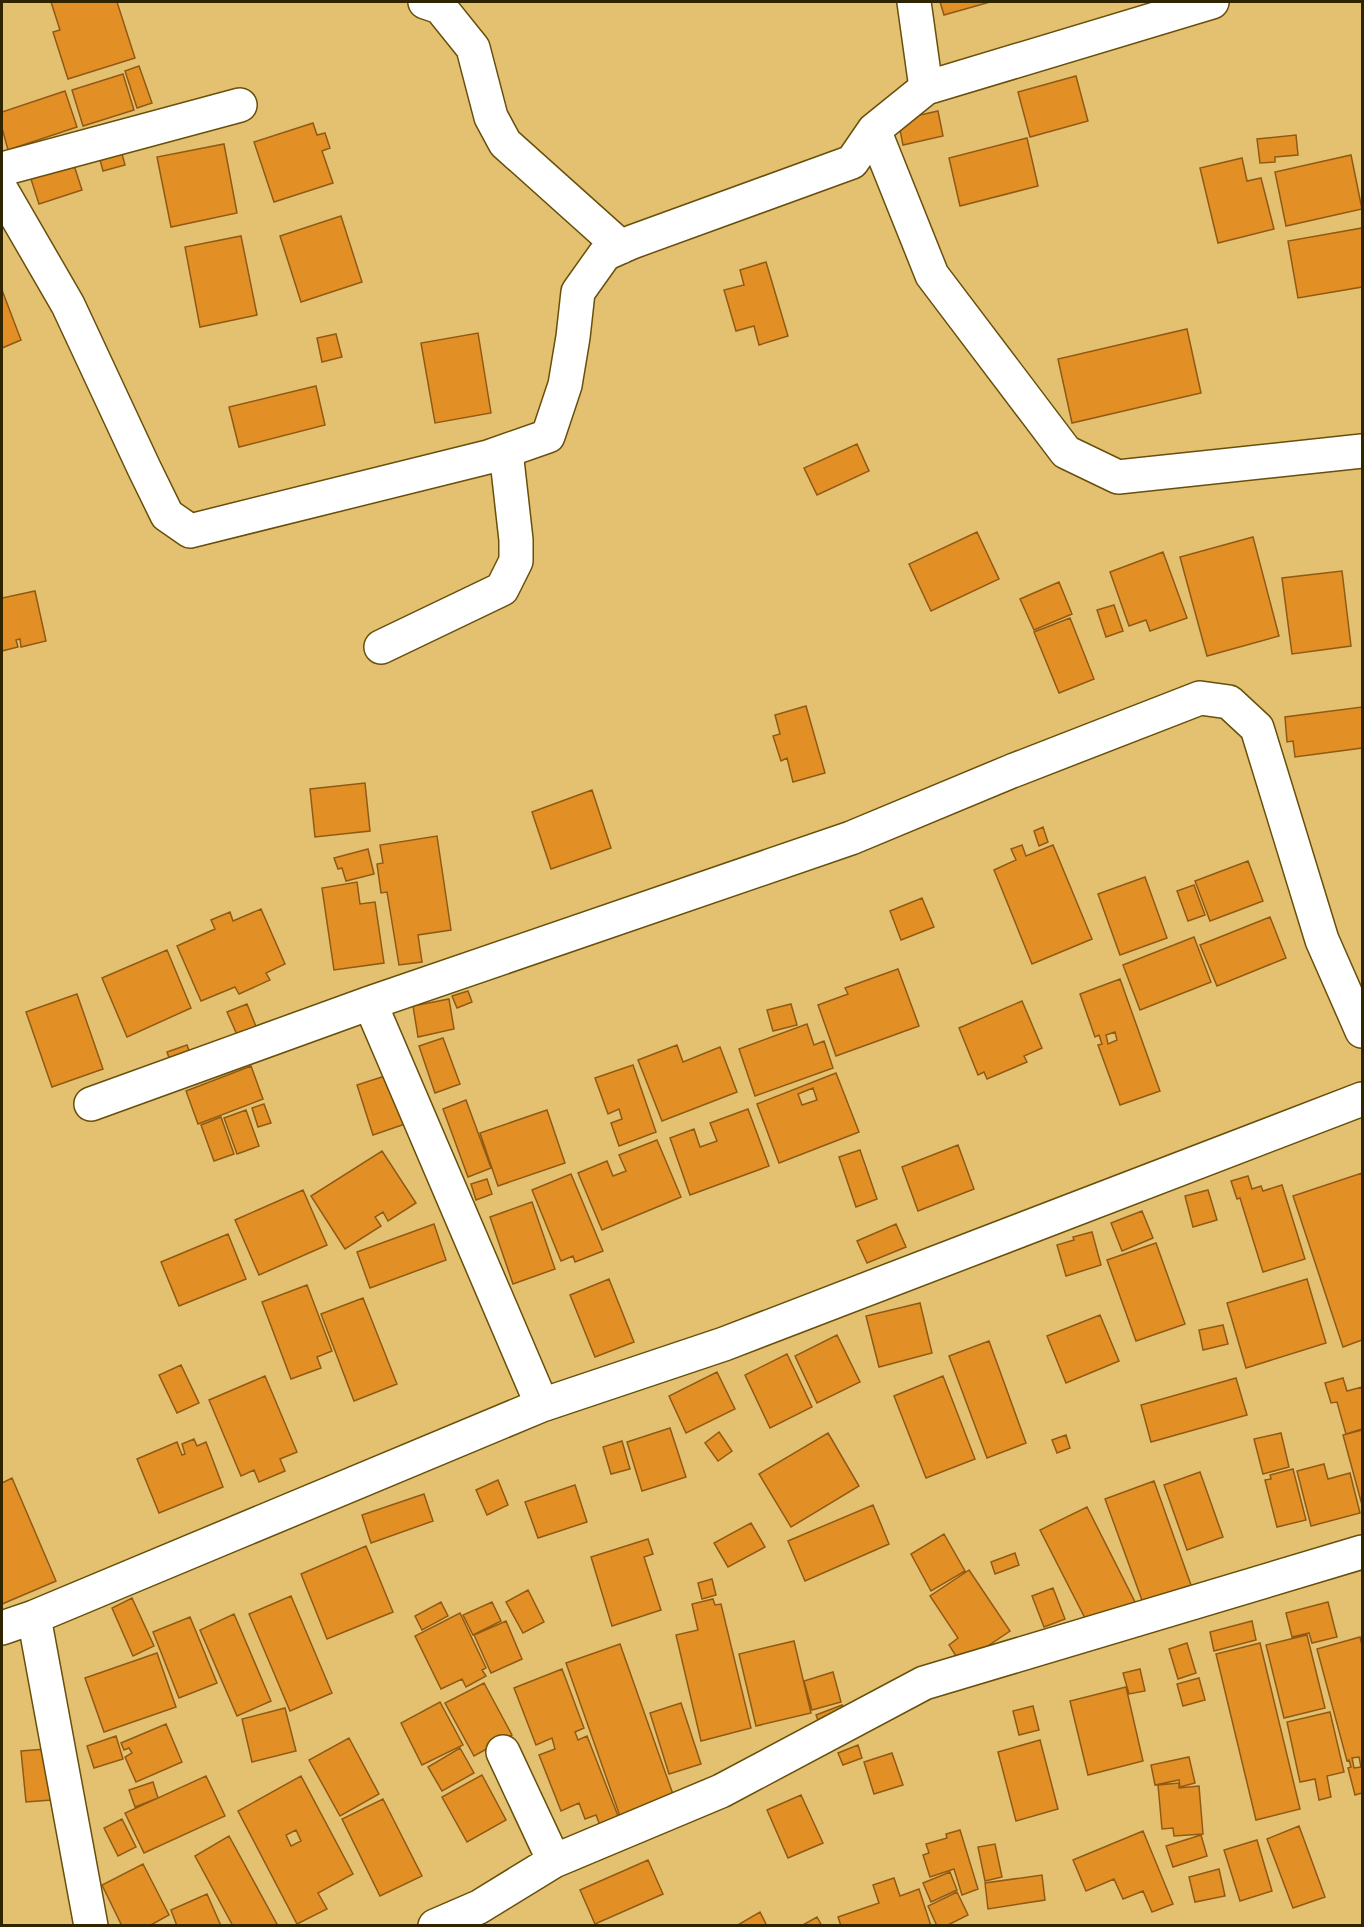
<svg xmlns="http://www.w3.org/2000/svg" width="1364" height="1927" viewBox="0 0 1364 1927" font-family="'PT Sans',sans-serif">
  <rect width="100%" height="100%" fill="#e4c171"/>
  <!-- building -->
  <path fill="#e28f26" stroke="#915a14" stroke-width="1.5" fill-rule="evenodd" d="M51,2h66l18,56 -67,21 -15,-47 7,-2z
    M940,2h50l-46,13z
    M139,66l13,37 -15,5 -12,-37z
    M123,74l11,36 -51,16 -11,-36z
    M1076,76l12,45 -58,16 -12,-45z
    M65,91l12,36 -69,23 -6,-22v-16z
    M938,111l5,25 -40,9 -5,-25z
    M313,123l4,12 8,-2 5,15 -8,3 11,32 -59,19 -20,-60z
    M1296,135l2,20 -23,2v5l-15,1 -3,-24z
    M1027,138l11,48 -78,20 -11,-48z
    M224,144l13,69 -66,14 -14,-70z
    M121,150l4,15 -22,6 -4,-15z
    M1351,155l11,54 -76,17 -11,-54z
    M1242,158l5,23 14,-3 13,51 -56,14 -18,-75z
    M73,162l9,28 -43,14 -9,-28z
    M341,216l21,66 -61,20 -21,-66z
    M1362,228v59l-64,11 -10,-57z
    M241,236l16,79 -57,12 -15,-80z
    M766,262l22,74 -29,9 -5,-19 -18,5 -12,-41 20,-5 -4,-15z
    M2,290l19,50 -19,8z
    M1187,329l14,64 -129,30 -14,-64z
    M478,333l13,80 -56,10 -14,-80z
    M336,334l6,23 -20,5 -5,-24z
    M316,386l9,39 -86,22 -10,-40z
    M857,444l12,27 -52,24 -13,-27z
    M977,532l22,47 -68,32 -22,-47z
    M1253,537l26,99 -72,20 -27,-99z
    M1163,552l24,66 -37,13 -4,-11 -17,6 -19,-54z
    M1342,571l9,75 -59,8 -10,-76z
    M1059,582l13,32 -38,16 -14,-31z
    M35,591l11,50 -25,6 -1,-8 -4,1 2,7 -16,4v-53z
    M1114,605l9,26 -17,6 -9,-27z
    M1070,618l24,61 -35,14 -25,-61z
    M806,706l19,67 -32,9 -6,-24 -6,3 -8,-25 7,-2 -5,-19z
    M1362,707v41l-67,9 -2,-16 -6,1 -2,-25z
    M365,783l5,48 -55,6 -5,-48z
    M592,790l19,58 -60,21 -19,-57z
    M1043,827l5,15 -9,4 -5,-15z
    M437,836l14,94 -33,5 4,27 -23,3 -12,-73 -6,1 -4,-29 6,-1 -3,-18z
    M1022,845l4,11 27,-11 39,94 -60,25 -38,-94 22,-10 -5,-11z
    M368,849l6,25 -28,7 -4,-13 -4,1 -4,-11z
    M1248,861l15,40 -53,20 -15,-40z
    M1145,877l22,61 -47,17 -22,-61z
    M357,882l3,22 15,-2 9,61 -50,7 -12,-82z
    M1194,885l11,30 -17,6 -11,-30z
    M922,898l12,29 -33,13 -11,-29z
    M261,909l24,55 -19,9 4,7 -31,14 -4,-7 -34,14 -24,-55 38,-17 -4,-9 19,-8 3,9z
    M1270,917l16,41 -69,28 -17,-41z
    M1194,937l17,45 -71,28 -17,-45z
    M167,950l24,58 -64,29 -25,-59z
    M898,969l21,57 -83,30 -18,-51 30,-11 -3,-6z
    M1120,979l40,112 -40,14 -22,-60 4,-1 -3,-9 -4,2 -15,-43zM1115,1032l2,8 -9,4 -2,-9z
    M468,991l4,11 -15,6 -5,-12z
    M77,994l26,75 -51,18 -26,-75z
    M449,999l5,30 -36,8 -5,-31z
    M1022,1001l20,47 -18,8 3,6 -40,17 -3,-7 -6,3 -19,-47z
    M247,1004l10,25 -19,8 -11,-25z
    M791,1004l6,21 -24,6 -6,-21z
    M807,1024l7,21 10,-4 9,27 -78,28 -16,-47z
    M443,1038l17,46 -25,9 -16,-47z
    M187,1045l5,14 -20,7 -5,-14z
    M677,1045l6,17 37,-15 17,45 -75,29 -24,-61z
    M633,1065l23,67 -37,14 -8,-23 11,-4 -3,-10 -11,5 -13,-36z
    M251,1066l12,33 -65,25 -12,-33z
    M836,1073l23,59 -80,31 -22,-59zM813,1088l4,12 -15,5 -4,-11z
    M385,1076l20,48 -32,11 -16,-50z
    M466,1100l25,68 -23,9 -25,-68z
    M264,1104l7,19 -13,4 -6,-19z
    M748,1109l21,57 -79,29 -20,-57 24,-9 6,18 17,-6 -7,-18z
    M246,1110l13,36 -22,8 -13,-36z
    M547,1110l18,53 -67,23 -18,-53z
    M221,1117l13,37 -20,7 -13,-36z
    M657,1140l24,57 -79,33 -24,-57 29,-12 6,15 13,-5 -7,-16z
    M958,1145l16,44 -56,22 -16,-44z
    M860,1150l17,49 -21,8 -17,-50z
    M382,1151l34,52 -28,18 -5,-9 -8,5 6,9 -36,23 -34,-53z
    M1362,1173v167l-19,7 -50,-151z
    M571,1174l32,77 -28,11 -2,-6 -12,5 -29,-71z
    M1248,1176l4,13 9,-3 2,5 19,-6 23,74 -42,13 -23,-74 -3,1 -6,-18z
    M487,1179l5,15 -16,6 -5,-16z
    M303,1190l24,55 -68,30 -24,-55z
    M1208,1190l9,30 -24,7 -8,-31z
    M532,1202l23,67 -42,15 -23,-67z
    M1142,1211l11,27 -31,13 -11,-28z
    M434,1224l12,36 -76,28 -13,-36z
    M896,1224l10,23 -39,16 -10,-22z
    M1092,1232l9,33 -35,11 -9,-31 17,-5 -1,-3z
    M228,1234l18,45 -67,27 -18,-44z
    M1156,1243l29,81 -49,17 -29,-81z
    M609,1279l25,63 -39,15 -25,-62z
    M1307,1279l19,64 -80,25 -19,-65z
    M307,1285l25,66 -15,6 4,11 -30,11 -29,-77z
    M363,1298l34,86 -43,17 -33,-87z
    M920,1303l12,50 -53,14 -13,-51z
    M1100,1315l19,46 -53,22 -19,-47z
    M1223,1325l5,19 -25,6 -4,-20z
    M837,1335l23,47 -43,21 -22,-47z
    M989,1341l37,102 -39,15 -38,-102z
    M787,1354l25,53 -42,21 -25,-53z
    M181,1365l18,38 -22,10 -18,-38z
    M717,1372l18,37 -49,24 -17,-37z
    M265,1376l32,76 -17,7 5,12 -26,11 -5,-12 -13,6 -32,-76z
    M943,1376l32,83 -49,19 -32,-82z
    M1236,1378l11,37 -96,27 -10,-37z
    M1343,1378l4,13 15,-4v42l-16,5 -9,-32 -6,1 -6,-20z
    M670,1428l16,49 -44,14 -15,-49z
    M1362,1430v75l-19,-70z
    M719,1432l13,19 -14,10 -13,-18z
    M828,1433l31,53 -68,41 -32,-53z
    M1281,1433l8,34 -26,7 -9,-35z
    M1066,1435l4,13 -13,5 -5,-13z
    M194,1439l3,7 9,-4 17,45 -64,26 -22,-54 40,-17 5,13 3,-1 -3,-10z
    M622,1441l8,28 -19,5 -8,-27z
    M1324,1464l4,15 22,-6 10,40 -49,13 -14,-55z
    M1293,1469l13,51 -29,7 -12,-47 6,-1 -1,-4z
    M1200,1472l23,65 -36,13 -23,-65z
    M12,1478l44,103 -54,23v-121z
    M498,1480l10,25 -21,10 -11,-25z
    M1154,1481l37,104 -48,18 -38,-104z
    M575,1485l12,37 -49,16 -13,-36z
    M424,1494l9,27 -62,22 -9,-28z
    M873,1505l16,39 -84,37 -17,-40z
    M1087,1507l48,95 -46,24 -49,-96z
    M751,1523l14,24 -37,20 -14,-24z
    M944,1534l21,37 -34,20 -20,-37z
    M648,1539l5,15 -9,3 17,53 -49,16 -21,-69z
    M366,1546l27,66 -66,27 -26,-65z
    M1015,1553l4,12 -24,9 -4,-12z
    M969,1570l41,61 -34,23 -13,13 -14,-22 9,-7 -28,-42z
    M712,1579l4,16 -14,4 -4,-16z
    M1053,1588l12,31 -21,8 -12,-31z
    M528,1590l16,32 -21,11 -17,-31z
    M291,1596l41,97 -42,18 -41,-97z
    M132,1598l22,48 -21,10 -21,-48z
    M713,1599l2,6 6,-1 30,124 -50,13 -25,-106 22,-5 -6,-26z
    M441,1602l7,14 -26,14 -7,-14z
    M492,1602l9,19 -28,14 -10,-20z
    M1328,1602l9,35 -25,6 -3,-10 -17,4 -6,-24z
    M460,1613l26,55 -4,2 4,6 -20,11 -4,-8 -21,10 -26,-53z
    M234,1614l37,87 -34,15 -37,-86z
    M190,1617l27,66 -38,15 -26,-66z
    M506,1621l16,38 -31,14 -17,-38z
    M1252,1621l4,19 -42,11 -4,-19z
    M1307,1635l18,73 -41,10 -18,-73z
    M1360,1637l2,8v148l-7,2 -7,-27 3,-1 -2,-7 -2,1 -30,-112zM1359,1757l2,10 -7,1 -2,-10z
    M794,1641l17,72 -55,13 -17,-72z
    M1187,1643l9,30 -18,6 -9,-30z
    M1260,1643l40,166 -44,11 -40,-166z
    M620,1644l55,156 -54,19 -55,-156z
    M157,1653l19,54 -72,25 -19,-54z
    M562,1669l22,59 -9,4 3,8 9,-4 33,85 -19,7 -5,-13 -11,4 -6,-16 -18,8 -22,-56 16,-6 -3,-11 -16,7 -22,-57z
    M1140,1669l5,22 -16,3 -6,-21z
    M833,1672l8,30 -29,8 -8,-29z
    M1199,1678l6,22 -22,6 -6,-22z
    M484,1683l28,52 -38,21 -29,-53z
    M1126,1687l17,74 -55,14 -18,-74z
    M440,1702l23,43 -41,20 -21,-42z
    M681,1703l20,61 -32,10 -19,-61z
    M842,1705l3,8 -26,10 -3,-8z
    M1033,1706l6,24 -20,5 -6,-24z
    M285,1708l11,43 -44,11 -10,-43z
    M1330,1712l14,60 -17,4 4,21 -12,3 -4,-21 -15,3 -13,-60z
    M166,1724l16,38 -46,20 -11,-25 7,-4 -3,-5 -5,2 -3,-7z
    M116,1736l7,23 -29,9 -7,-22z
    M349,1738l30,56 -39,22 -31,-56z
    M1040,1740l18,69 -42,12 -18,-69z
    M858,1745l4,13 -19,7 -5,-12z
    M460,1748l14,25 -32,18 -14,-24z
    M46,1749l5,51 -25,2 -5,-51z
    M892,1753l11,32 -29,9 -10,-32z
    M1189,1757l6,26 -15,4 -1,-7 -24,5 -4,-20z
    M482,1775l24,45 -39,22 -25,-45z
    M206,1776l19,40 -81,37 -19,-40z
    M301,1776l52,98 -35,19 9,16 -30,15 -59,-113zM296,1830l5,11 -10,5 -5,-11z
    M153,1782l5,16 -23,9 -6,-17z
    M1179,1783v5l20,-2 4,48 -29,2 -1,-8 -11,1 -4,-44z
    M801,1795l22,48 -35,15 -21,-48z
    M383,1799l39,77 -42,20 -38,-77z
    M122,1819l14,28 -18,9 -14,-28z
    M1299,1826l26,71 -32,11 -26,-69z
    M960,1830l18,59 -16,6 -8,-26 -24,8 -7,-22 6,-2 -3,-9 21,-6 -1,-4z
    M1143,1831l30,73 -21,8 -9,-21 -20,8 -9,-20 -28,12 -13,-31z
    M1201,1835l6,21 -34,11 -7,-21z
    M229,1836l49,90h-45l-38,-70z
    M1257,1840l15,51 -32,10 -16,-51z
    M995,1844l7,33 -17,4 -7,-34z
    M648,1860l15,34 -68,30 -15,-34z
    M143,1864l26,51 -20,11h-27l-20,-41z
    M1219,1869l6,27 -30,6 -6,-25z
    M950,1872l7,18 -26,12 -8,-19z
    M1042,1875l3,25 -57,9 -3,-26z
    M894,1878l6,18 19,-7 12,37h-90l-3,-9 41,-14 -6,-18z
    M957,1892l11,23 -22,11h-9l-9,-20z
    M207,1894l14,32h-44l-6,-16z
    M760,1912l7,14h-31z
    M817,1917l5,9h-21z"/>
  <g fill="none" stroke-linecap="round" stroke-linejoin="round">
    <!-- minor casing -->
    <g stroke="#684f0b" stroke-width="36">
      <path id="minor" d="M425,2l15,5 33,41 18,69 14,26 116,104
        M914,2l12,86
        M874,130l58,145 134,177 52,25 244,-26
        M2,169l238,-64
        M2,191l66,114 76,163 23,47 23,16 298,-74 60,-21 17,-51 8,-48 5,-45 27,-38 27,-12 220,-80 22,-32 52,-42 286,-86
        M381,647l121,-58 14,-28v-21l-10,-89
        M370,1003l172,402
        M91,1104l279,-101 481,-165 161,-67 188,-73 29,4 28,26 65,212 40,91
        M34,1617l57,309
        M2,1628l32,-11 508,-212 182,-61 638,-245
        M503,1752l51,109
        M435,1926l44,-19 75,-46 167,-70 203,-108 438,-131"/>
    </g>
    <!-- minor -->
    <use href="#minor" stroke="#fff" stroke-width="33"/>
  </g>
  <!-- border -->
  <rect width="1364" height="1927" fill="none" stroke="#302300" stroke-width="6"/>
</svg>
